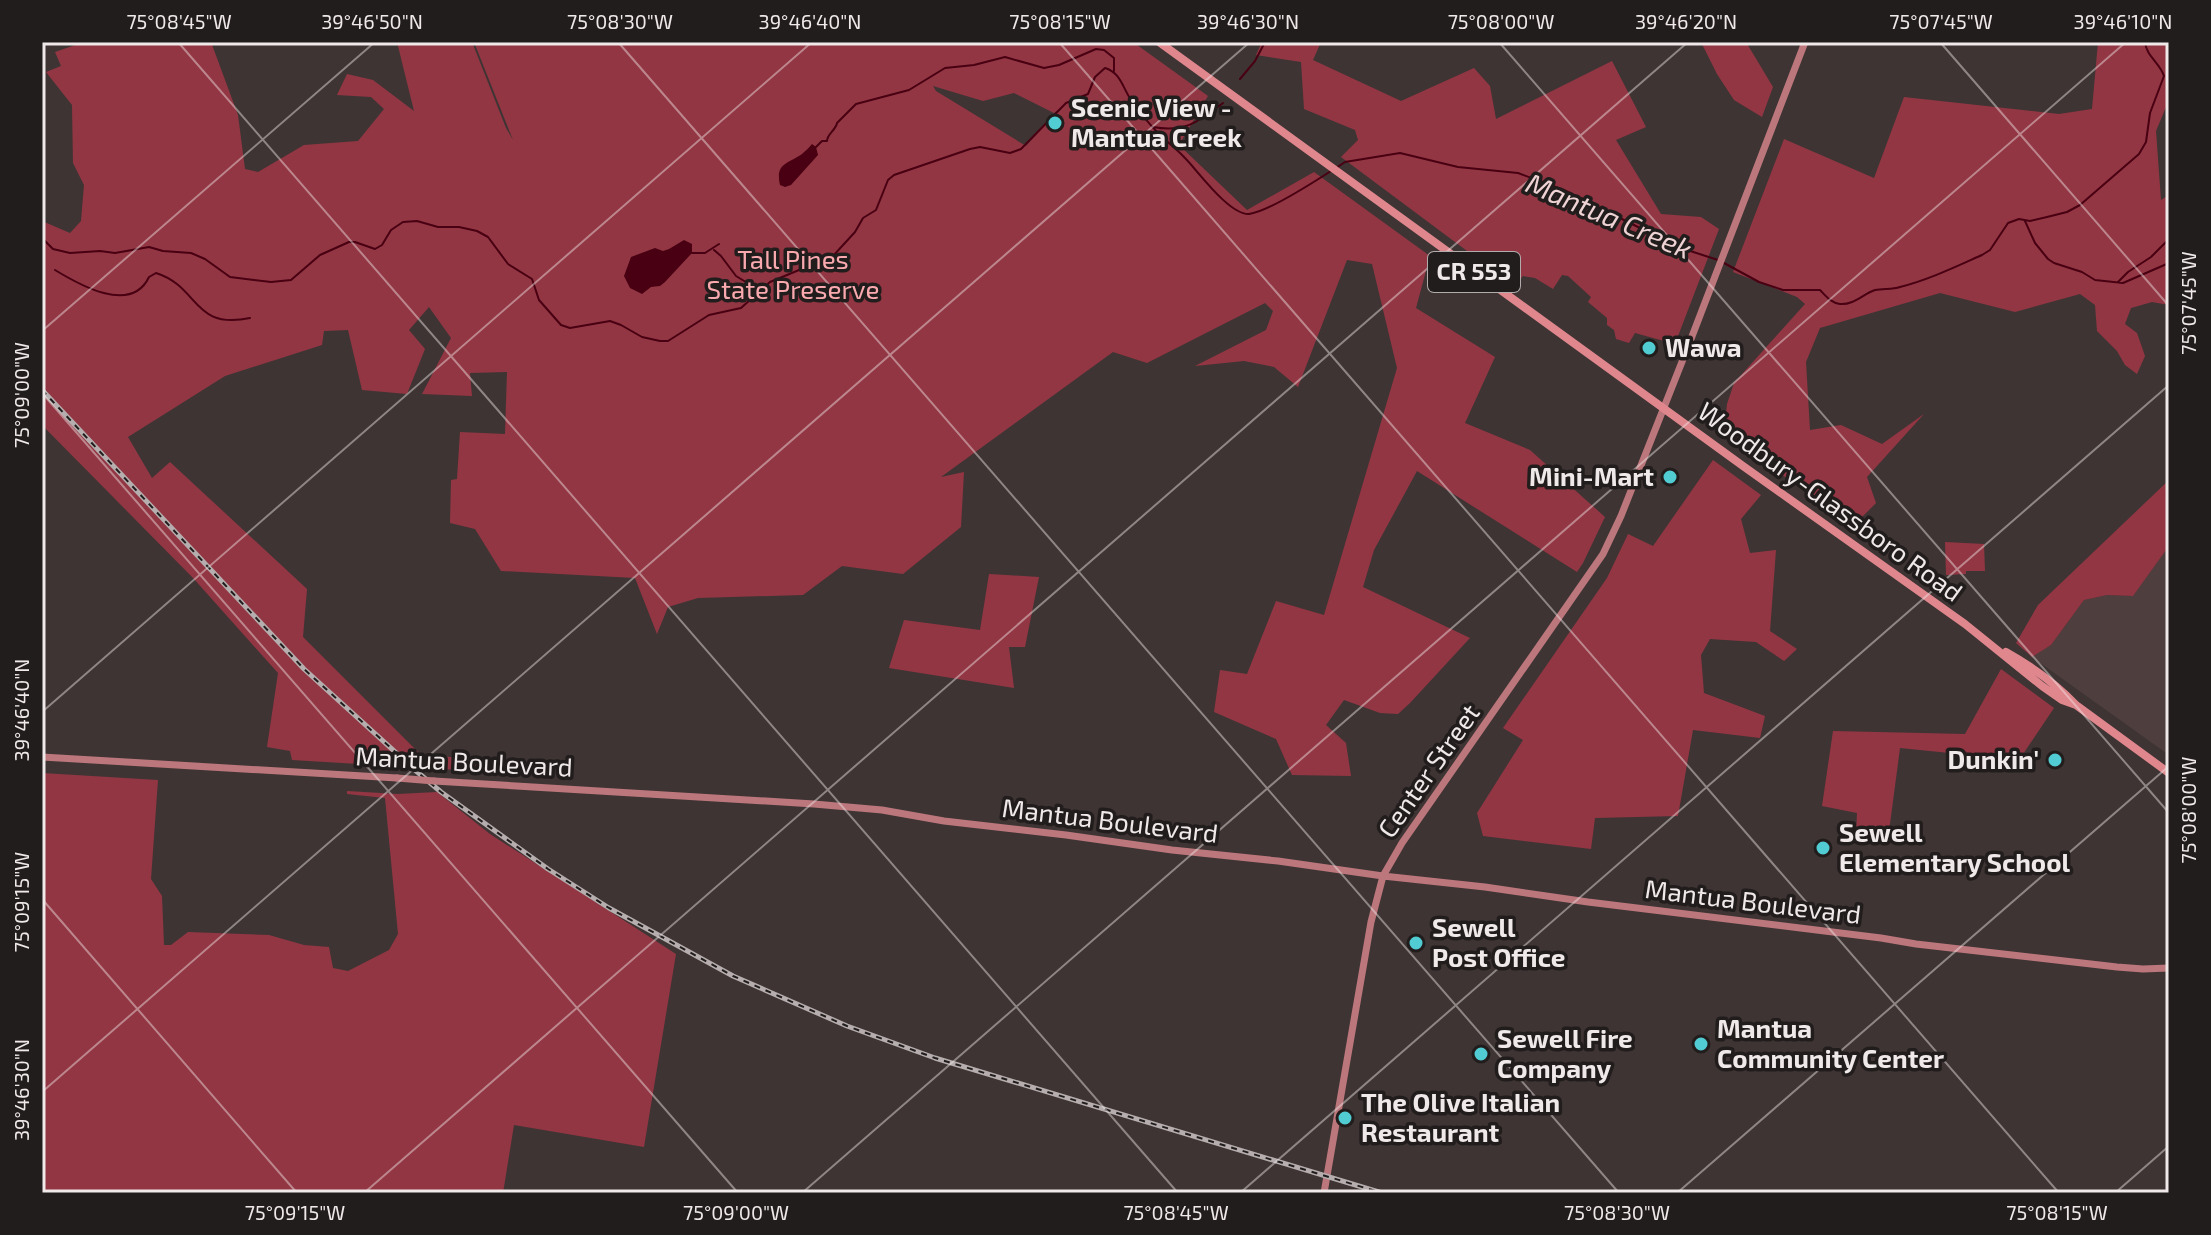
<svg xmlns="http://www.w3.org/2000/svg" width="2211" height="1235" viewBox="0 0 2211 1235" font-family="'Exo 2',sans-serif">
  <rect width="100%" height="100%" fill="#3f3434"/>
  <!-- built -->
  <path fill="#4f3e3e" d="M2169,546v209l-137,-98 19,-12 33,-45 23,-5 26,1z"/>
  <!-- green -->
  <path fill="#933643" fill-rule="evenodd" d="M84,42h127l27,73 7,54 13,3 46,-27 54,-4 26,-32 -13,-12 -34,-2 10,-21 26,6 41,31 -17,-69h75l34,86 7,12 -39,-98h659l75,54 -29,49 68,65 67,-38 116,84 -14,52 79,49 -30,66 65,27 75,67 -22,46 -6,9 -160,-101 -43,79 -11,37 107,51 -60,65 -12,11 -18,-1 -36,-13 -18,25 20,18 5,33 -59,-1 -16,-36 -62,-27 6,-42 27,4 29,-73 48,14 73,-247 -25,-104 -25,-4 -49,127 -24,-20 -30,-6 -49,5 71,-36 7,-19 -8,-8 -118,60 -34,-11 -172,125 23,-5 -3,55 -58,47 -61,-8 -39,29 -105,3 -30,9 -11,27 -22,-56 -134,-7 -26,-42 -25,-6 1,-43 6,-1 3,-47 45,2 2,-62 -37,1 2,23 -50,-2 29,-56 -22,-31 -20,23 16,19 -18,45 -45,-4 -14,-60 -24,1 -2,14 -97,31 -97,61 24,41 18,-16 137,127 -4,48 117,117 90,9 -1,10 -217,-13 -2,-9 -23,-4 11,-74 -84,-94 -152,-154v-204l28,12 11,-12 3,-36 -11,-22 -1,-58 -26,-33 15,-6 -6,-14zM933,86l50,15 31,-8 40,20 5,-4 -33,37 -90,-55z
    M1262,42h59l-8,18 88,41 73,-33 16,18 6,33 116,-58 34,66 -30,13 45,74 40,3 18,12 -44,115 -40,-11 -6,10 -13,-4 -2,-9 -7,-5v-7l-19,-16 3,-5 -23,-21 -6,-1 -9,14 -18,-11 -12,-2 -9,10 -173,-129 17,-17 -3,-10 -51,-21 -3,-47 -45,-7z
    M1701,42h45l27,45 -11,30 -28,-17 -17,-26z
    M2098,42h71v58l-13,31 5,69 8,-5v110l-17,-3 -21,6 -6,16 12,9 8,23 -8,18 -12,-9 -8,-14 -20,-20 -2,-26 -15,-11 -65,18 -75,-19 -120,35 -14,34 4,68 31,-5 41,19 42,-30 -57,63 9,26 -15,15 -40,-15 -97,-70 3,-29 7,-21 71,-79 -8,-7 -64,-25 51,-133 90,39 30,-81 155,17 33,-5z
    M1713,460l48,35 -20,24 9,34 26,-3 -6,81 27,18 -13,12 -28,-19 -46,-3 -9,16 3,38 61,23 -5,22 -67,-8 -15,86 -83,2 -4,31 -108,-13 -6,-23 46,-73 -20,-12 104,-150 21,-44 25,12z
    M2169,480v66l-36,50 -26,-1 -23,5 -33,45 -19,12 -16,-14 22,-38z
    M1945,542l39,2 1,27h-19v3l-20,1z
    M989,574l50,3 -14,70h-16l5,41 -125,-20 15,-48 76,10z
    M2001,669l53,39 -35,52 -119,-12 -12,91 -32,-4 1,-22 -35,-7 11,-75 132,3z
    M42,773l116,7 -7,99 11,17 2,49h7l17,-13 81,3 35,10 25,2 4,21 15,3 41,-21 9,-16 -13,-136 -38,-4v-3l51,3 39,-2 53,42 186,120 -32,193 -130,-22 -11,68h-461z"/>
  <!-- water -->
  <path fill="#480012" d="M812,144l4,3 2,8 -27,30 -6,2 -5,-2c-5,-22 8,-21 22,-31 3,-3 7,-6 10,-10z
    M684,240l8,4v9l-27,29 -5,4 -9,1 -9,7 -12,-6 -6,-12 7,-19 24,-9 8,3 6,-2z"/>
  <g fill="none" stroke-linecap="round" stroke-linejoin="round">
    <!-- stream -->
    <path stroke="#480012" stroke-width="2" d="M1240,79l15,-18 10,-19
      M1153,127c33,6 46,-6 70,-24
      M816,147l6,-6h5c0,-7 9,-11 10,-18l19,-19 53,-14 36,-22 29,-3 31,-8 39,11 15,-3 37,-16 8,1 10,8v13
      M1336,168l9,-6 55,-9 58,14 60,6 46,17 114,57 40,13
      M2025,221l10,22 13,16 6,4 28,9 13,8 28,3 46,-20
      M42,238l11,11 17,4 30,-2 15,2 34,-6 14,4 28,2 14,6 25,18 41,5 20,-2 29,-25 29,-13h6l20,7 7,-4 9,-15 12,-8 14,-1 21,6h21l18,4 11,6 20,27 24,15 7,21 22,25 9,3 40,-7 11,4 21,12 18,4h8l41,-26 32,-7 29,-26 63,-26 22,-24 8,-14 13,-8 12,-30 6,-5 76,-26 10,-2 30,6 11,-4 45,-46 22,-9 7,-17 10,-9c15,4 18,20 26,32 8,11 17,23 27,33 9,9 19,16 27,25 13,13 44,57 64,56 18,-2 65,-32 82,-43
      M714,250l7,6 15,20 23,14
      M692,253h13l14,-9
      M1724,263l35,19 24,8h37c6,6 11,13 20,14 14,1 23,-10 35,-14 8,-2 17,0 25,-3 28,-7 55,-20 82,-32l8,-5 18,-27 11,-4 11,2 17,-4 20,-5 13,-7 59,-51 7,-12 4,-29 14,-37c-4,-13 -18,-20 -19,-34
      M55,270c23,14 76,45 94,7l7,-4c44,14 36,57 94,45
      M2118,282l10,-10 23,-15 18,-18"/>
    <!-- secondary -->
    <path stroke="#bc777c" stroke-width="7" d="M42,757l355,21
      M434,781l380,23 68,6 62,11 122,14 106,15 106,11 105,15 102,11 103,15 293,36 35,6 201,23 26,2 26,-1
      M1324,1193l47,-271 12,-46 19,-33 201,-289 18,-38 70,-177 114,-297"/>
    <!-- primary -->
    <path stroke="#e0878e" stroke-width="8" d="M1159,42l584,424 222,158 77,62 20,14 14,5
      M2006,652c25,14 50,32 70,53l93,68"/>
    <!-- rail casing -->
    <g stroke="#b6aeae" stroke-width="5">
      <path id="rail" d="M42,390l262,279 111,101 26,22 107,77 61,39 124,68 114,50 88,32 447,135"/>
    </g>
    <!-- rail -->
    <use href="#rail" stroke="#221d1d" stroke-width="2" stroke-dasharray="6" stroke-linecap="butt"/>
    <!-- secondary-bridge -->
    <path stroke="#bc777c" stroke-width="7" d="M397,778l37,3"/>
  </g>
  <!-- ticks -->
  <path fill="none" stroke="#f0e9e9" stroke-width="2" stroke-opacity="0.45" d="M178,42l1000,1151M618,42l1001,1151M1059,42l1000,1151M1499,42l670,771M1940,42l229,264M42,331l333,-289M42,393l696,800M42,712l770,-670M42,899l255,294M42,1092l1208,-1050M364,1193l1324,-1151M802,1193l1324,-1151M1240,1193l929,-808M1677,1193l492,-427M2115,1193l54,-47"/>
  <!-- markers -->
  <g fill="#51ccd2" stroke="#221d1d" stroke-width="3">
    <circle cx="1055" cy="123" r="8"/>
    <circle cx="1649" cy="348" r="8"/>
    <circle cx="1670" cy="477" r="8"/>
    <circle cx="2055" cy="760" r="8"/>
    <circle cx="1823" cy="848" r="8"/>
    <circle cx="1416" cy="943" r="8"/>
    <circle cx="1701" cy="1044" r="8"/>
    <circle cx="1481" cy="1054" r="8"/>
    <circle cx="1345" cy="1118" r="8"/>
  </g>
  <g text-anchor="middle" stroke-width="7" stroke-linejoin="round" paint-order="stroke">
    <!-- shield labels -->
    <rect fill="#221d1d" stroke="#b2acac" stroke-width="2" x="1428" y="252" width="92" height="40" rx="6"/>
    <g font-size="24" font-weight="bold" fill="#f0e9e9">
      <text x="1474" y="280">CR 553</text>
    </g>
    <!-- poi labels -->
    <g font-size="26" font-weight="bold" fill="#f0e9e9" stroke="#221d1d" text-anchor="start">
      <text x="1071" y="117">Scenic View -<tspan x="1071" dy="30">Mantua Creek</tspan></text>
      <text x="1665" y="357">Wawa</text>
      <text x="1654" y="486" text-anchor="end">Mini-Mart</text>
      <text x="2039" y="769" text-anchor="end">Dunkin'</text>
      <text x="1839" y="842">Sewell<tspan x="1839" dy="30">Elementary School</tspan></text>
      <text x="1432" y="937">Sewell<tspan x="1432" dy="30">Post Office</tspan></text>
      <text x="1717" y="1038">Mantua<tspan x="1717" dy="30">Community Center</tspan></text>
      <text x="1497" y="1048">Sewell Fire<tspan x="1497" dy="30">Company</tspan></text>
      <text x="1361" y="1112">The Olive Italian<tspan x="1361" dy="30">Restaurant</tspan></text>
    </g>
    <!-- park labels -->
    <g font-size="26" fill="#faaaaf" stroke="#221d1d">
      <text x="793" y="269">Tall Pines<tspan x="793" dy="30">State Preserve</tspan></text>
    </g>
    <!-- street labels -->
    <g font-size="26" fill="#f0e9e9" stroke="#221d1d">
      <text transform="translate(1830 502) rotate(36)" y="9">Woodbury-Glassboro Road</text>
      <text transform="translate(464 762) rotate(3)" y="9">Mantua Boulevard</text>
      <text transform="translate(1429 771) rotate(-55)" y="9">Center Street</text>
      <text transform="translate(1110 821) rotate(7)" y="9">Mantua Boulevard</text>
      <text transform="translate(1753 902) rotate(7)" y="9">Mantua Boulevard</text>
    </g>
    <!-- water labels -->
    <g font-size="28" font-style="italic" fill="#efd3d4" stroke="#221d1d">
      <text transform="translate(1609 216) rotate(23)" y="10">Mantua Creek</text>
    </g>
  </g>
  <!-- border -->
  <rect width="2211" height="1235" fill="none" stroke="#221d1d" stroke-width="88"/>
  <rect x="44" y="44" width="2123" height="1147" fill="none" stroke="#f0e9e9" stroke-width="3"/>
  <g font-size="20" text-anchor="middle" fill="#f0e9e9">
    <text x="179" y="29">75°08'45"W</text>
    <text x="372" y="29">39°46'50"N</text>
    <text x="620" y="29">75°08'30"W</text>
    <text x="810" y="29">39°46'40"N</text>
    <text x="1060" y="29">75°08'15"W</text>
    <text x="1248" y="29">39°46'30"N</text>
    <text x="1501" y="29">75°08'00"W</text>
    <text x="1686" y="29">39°46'20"N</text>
    <text x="1941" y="29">75°07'45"W</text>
    <text x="2123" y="29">39°46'10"N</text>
    <text transform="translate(2189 303) rotate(-90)" y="7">75°07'45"W</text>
    <text transform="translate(22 395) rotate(-90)" y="7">75°09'00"W</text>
    <text transform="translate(22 710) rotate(-90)" y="7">39°46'40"N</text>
    <text transform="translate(2189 810) rotate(-90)" y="7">75°08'00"W</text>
    <text transform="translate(22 902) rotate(-90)" y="7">75°09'15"W</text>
    <text transform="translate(22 1090) rotate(-90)" y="7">39°46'30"N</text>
    <text x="295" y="1220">75°09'15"W</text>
    <text x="736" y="1220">75°09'00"W</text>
    <text x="1176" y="1220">75°08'45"W</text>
    <text x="1617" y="1220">75°08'30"W</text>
    <text x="2057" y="1220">75°08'15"W</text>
  </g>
</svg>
